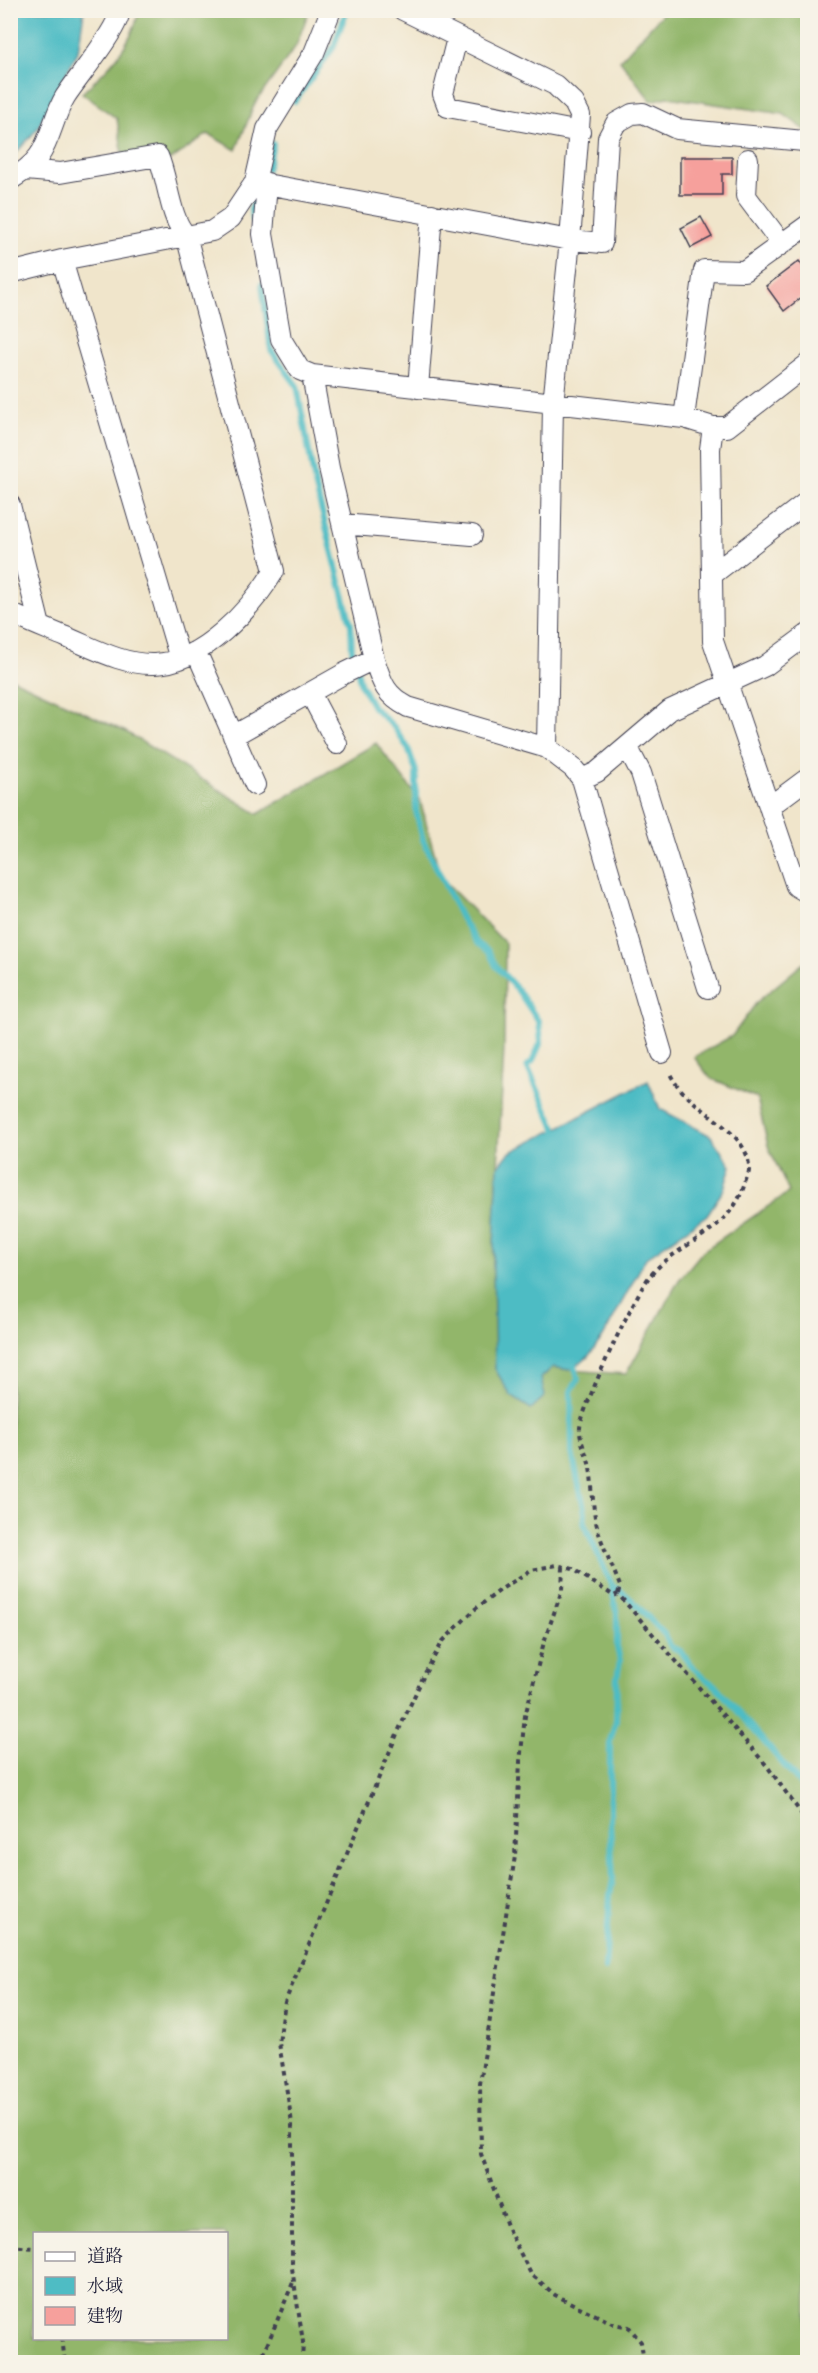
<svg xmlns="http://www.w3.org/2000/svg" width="818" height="2373" viewBox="0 0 818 2373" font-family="'Libre Bodoni','Noto Serif JP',serif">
  <rect width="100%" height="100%" fill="#f7f3e8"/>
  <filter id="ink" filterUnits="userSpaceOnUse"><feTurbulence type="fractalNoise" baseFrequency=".0167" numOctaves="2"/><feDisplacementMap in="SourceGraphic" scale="12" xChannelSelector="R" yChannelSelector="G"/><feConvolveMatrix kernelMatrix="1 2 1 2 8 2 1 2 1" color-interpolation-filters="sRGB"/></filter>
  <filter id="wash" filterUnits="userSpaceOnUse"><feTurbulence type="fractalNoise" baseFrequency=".008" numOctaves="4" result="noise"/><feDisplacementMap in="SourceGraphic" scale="24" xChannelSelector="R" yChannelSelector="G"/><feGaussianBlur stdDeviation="1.35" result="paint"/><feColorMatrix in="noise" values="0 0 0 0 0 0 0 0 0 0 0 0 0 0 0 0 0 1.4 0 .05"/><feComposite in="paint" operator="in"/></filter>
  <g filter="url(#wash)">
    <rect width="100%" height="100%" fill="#f0e5cb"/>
    <!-- forest -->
    <path fill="#92b66b" stroke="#5a6c53" stroke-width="1.5" fill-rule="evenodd" d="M139,11h170l-13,35 -41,57 -19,47 -28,-16 -36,25 -48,3 -7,-43 -35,-26c27,-25 49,-46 57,-82z
      M665,11h142v120l-24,-17 -115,-17 -17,4 -31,-41z
      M11,678l115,54 132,82 118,-71 44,57 21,78 64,65 -1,105 -11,216 48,114 12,-11 16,3 57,4 53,-94 24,-29 86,-59 -21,-46 -11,-48 -47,-20 -16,-21 38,-21 25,-34 51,-43 -1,1403h-796zM34,2234h192v104h-192z"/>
    <!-- water -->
    <path fill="#4ebcc4" stroke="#386f80" stroke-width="1.5" d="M11,10l73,1 -6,40 -41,78 -26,30z
      M648,1081l12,28 51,27 20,30 -7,23 -17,26 -61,43 -43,79 -16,21 -18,12 -16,-3 -12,11 4,18 -14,13 -20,-13 -16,-27 -2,-105 5,-97 11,-14z"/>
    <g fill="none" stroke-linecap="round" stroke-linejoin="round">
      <!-- stream -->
      <path stroke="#4ebcc4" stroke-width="6" d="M295,101l38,-53 14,-38
        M267,169l6,-25
        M255,232l-4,-22 7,-17
        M262,284l9,66 26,36 18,98 36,141 1,26 9,34 12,22 21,20 14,21 8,23v40l7,29 38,78 16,25 12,9 7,14 21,23 22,33 2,20 -9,20 -5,4 32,71
        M573,1361l5,18 -7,12 1,62 13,60 -1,10 27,61 19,14 35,37 6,12 10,4 9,13 14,14 12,8 86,100
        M605,1969l5,-74 3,-16 -3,-58v-80l6,-21 1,-42 3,-17 -3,-14v-33l-6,-30"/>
    </g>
    <g id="blocks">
      <!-- building -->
      <path fill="#f6a09c" d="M680,157h52v17h-10v21h-42z
        M701,217l11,20 -21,11 -10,-20z
        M799,261l8,11v21l-23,18 -18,-25z"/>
    </g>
  </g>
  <g filter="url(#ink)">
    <use href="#blocks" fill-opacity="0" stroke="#413f51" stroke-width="1.5"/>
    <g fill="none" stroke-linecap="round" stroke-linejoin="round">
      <!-- street casing -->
      <g stroke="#413f51" stroke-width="22">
        <path id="street" d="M403,10l152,75 19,18 6,12 -10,125 -17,164 -6,344
          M457,38l-14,56 5,13 132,25
          M748,159l-2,37 36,48
          M10,180c11,-7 21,-13 29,-24 12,-17 15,-41 26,-59 12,-19 54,-68 55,-87
          M255,182l315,58 32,3 6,-105 8,-15 16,-9 11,-1 34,16 127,12 4,4
          M267,183l-4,51 18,105 19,31 12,5 372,43 29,9h14l81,-63
          M62,260l118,399
          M10,273l52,-13 150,-29 19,-13 24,-36 12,-53 47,-76 17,-43
          M312,375l17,93 45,191c8,24 11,36 34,48l139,41 26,20 9,11
          M418,388l14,-174
          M684,418l20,-148 40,1 64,-46
          M713,427l-3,22 3,192 83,245 12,7
          M10,505l30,121
          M342,524l130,11
          M713,574l95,-73
          M10,613c19,9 37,16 56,24 27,11 57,28 88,27 48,-1 97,-55 120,-93l-88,-336c-16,-15 -18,-56 -28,-79l-98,17 -34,-3
          M196,651l59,134
          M310,693l27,51
          M233,736l112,-63 29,-14
          M628,748l13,25 67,215
          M769,807l39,-29
          M662,1053l-80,-274 15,-7 73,-62 95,-44 43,-32"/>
      </g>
      <!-- path -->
      <path stroke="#413f51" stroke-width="4" stroke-dasharray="4.5 4.5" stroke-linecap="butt" d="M563,1567l-1,23 -18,52 -19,74 -5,46 -5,94 -35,228 1,70 28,77 22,43 24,21 59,29 15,3 12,15 3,20
        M618,1594l2,-8c-8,-21 -19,-42 -24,-64 -4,-18 -3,-36 -6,-54 -2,-13 -11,-27 -10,-40 1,-19 56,-136 70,-152 31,-37 79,-41 95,-93 1,-4 4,-9 4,-13 2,-42 -65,-60 -80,-99
        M10,2246l24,2
        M62,2338l3,24
        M260,2362l34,-82
        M302,2362l1,-20 -11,-74v-145l-13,-80 6,-41 112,-268 27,-59 19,-34 31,-31 29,-22 28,-18 26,-5 16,4 41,27 4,-2 149,172 41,57"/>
      <!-- street -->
      <use href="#street" stroke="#fff" stroke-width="20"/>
    </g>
  </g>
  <!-- margin -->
  <rect width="818" height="2373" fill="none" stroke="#f7f3e8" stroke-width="36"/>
  <!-- legend -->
  <rect x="33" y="2232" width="195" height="108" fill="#f7f3e8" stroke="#a29fa3" stroke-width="1.5"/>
  <rect x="45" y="2252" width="30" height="9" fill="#ffffff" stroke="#a29fa3" stroke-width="1.5"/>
  <text x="87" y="2262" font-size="18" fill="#22223b">道路</text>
  <rect x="45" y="2277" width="30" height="18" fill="#4ebcc4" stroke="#a29fa3" stroke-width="1.5"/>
  <text x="87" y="2292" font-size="18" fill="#22223b">水域</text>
  <rect x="45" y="2307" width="30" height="18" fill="#f6a09c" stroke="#a29fa3" stroke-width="1.5"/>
  <text x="87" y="2322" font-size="18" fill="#22223b">建物</text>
</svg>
